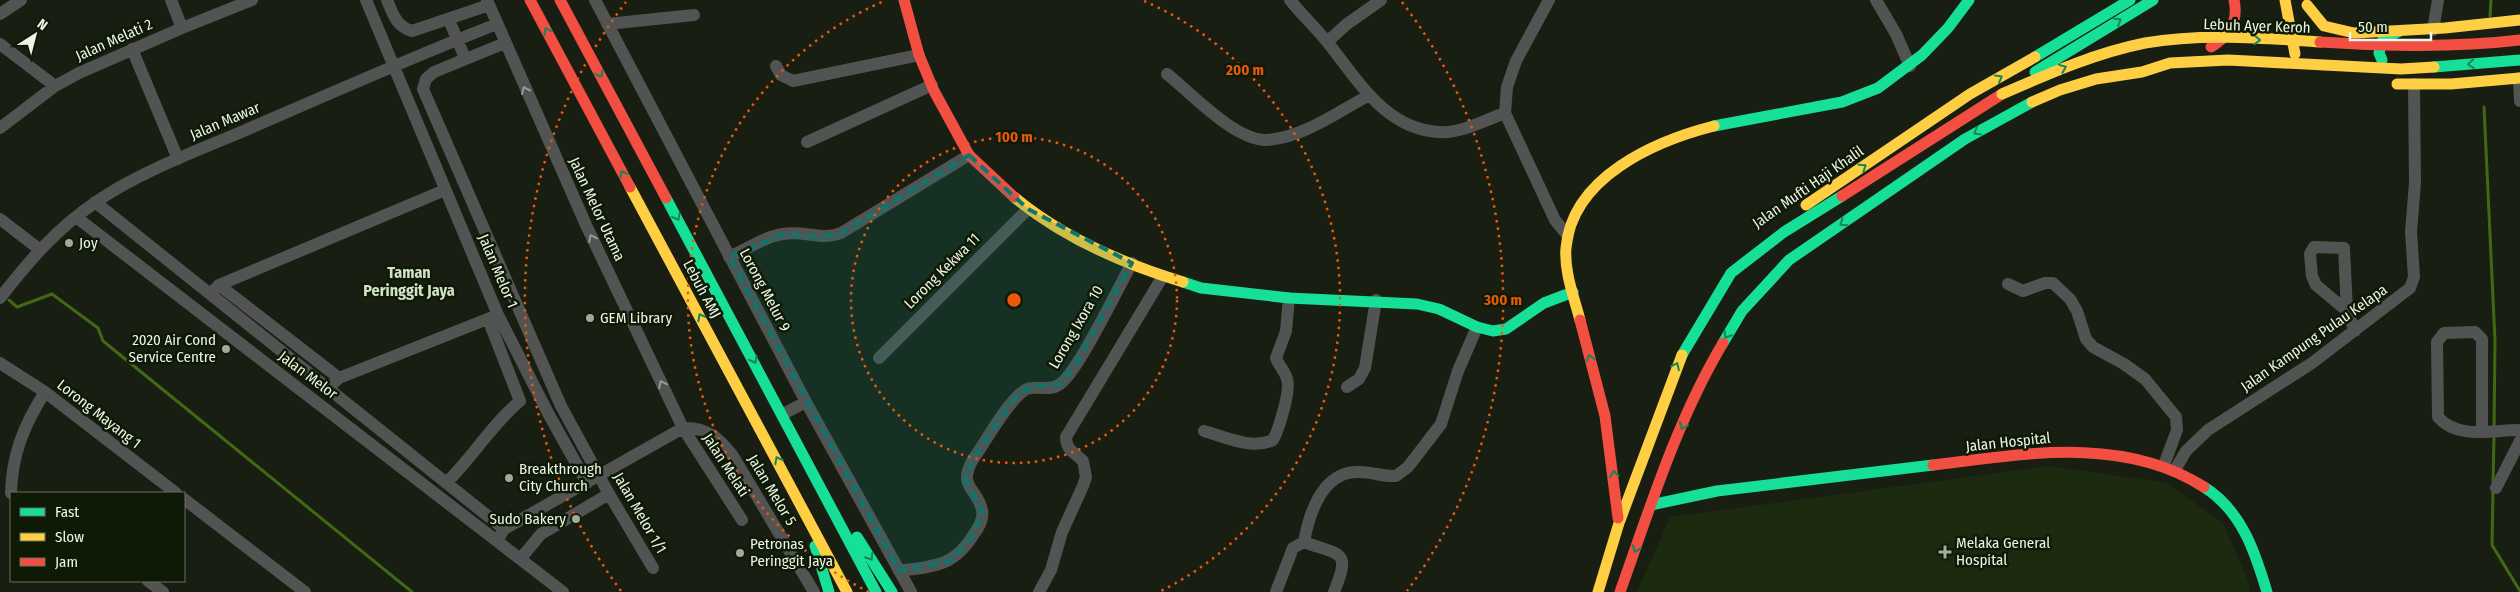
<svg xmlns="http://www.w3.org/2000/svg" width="2520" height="592" viewBox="0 0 2520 592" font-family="'Fira Sans Condensed',sans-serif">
  <rect width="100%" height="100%" fill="#181e12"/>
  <!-- built -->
  <path fill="#1c2a0f" d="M2049,466l118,17 56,40 25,57 2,12h-613l33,-75z"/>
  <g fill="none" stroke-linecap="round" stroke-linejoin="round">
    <!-- stream -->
    <path stroke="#416913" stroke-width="3" d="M2490,16l1,-16
      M2484,107l11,234 -1,88
      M9,300l8,7 35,-13 46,34 5,13 309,251
      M2493,484l1,-49
      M2493,490l-1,55 28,46"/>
    <!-- street -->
    <path stroke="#525453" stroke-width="12" d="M171,0l11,28
      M366,0l132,315 50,98 39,70
      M387,0c6,14 9,26 25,31l77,-26
      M487,0l99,225 97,203 59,92
      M595,0l211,402 105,190
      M1290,0c12,15 26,28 38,43 30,37 57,86 111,89 21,2 46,-12 66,-19
      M1549,0l-33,61 -9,26 -2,26 50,107 13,16
      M1876,0l20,34 14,32
      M0,14l21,-14
      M449,20l16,38
      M607,24l87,-9
      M2433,30l5,-30
      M1327,42l20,-18 34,-24
      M505,43l-71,29 -8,7 -3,10 138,317 48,88 44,74
      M0,44l55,42
      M132,49l46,110
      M776,66l5,9 12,6 126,-26
      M1167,74c24,19 68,67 100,66 36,-2 70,-28 101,-44
      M2519,78l1,23
      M0,128l55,-42 24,-13 103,-45 70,-28
      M807,142l125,-57
      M95,202l409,327
      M76,217l487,375
      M0,219l39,30
      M729,257c17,-7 36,-21 54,-23 21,-4 37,7 58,-1l128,-78
      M2008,284l15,7 22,-8h8l17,16 7,12 9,28 7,8 31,17 21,15 31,38 1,13 -13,35
      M219,285l120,93
      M210,294l9,-9 226,-95
      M0,298c29,-37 56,-69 96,-96 41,-29 103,-52 150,-72 83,-36 166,-73 251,-106
      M2347,311l-3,-63 -30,-1 -4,7 2,22 4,9 31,26 8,20
      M879,358l149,-149
      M0,363l45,29 131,101
      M1347,387l12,-8 6,-11 11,-68
      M328,388l11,-10 156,-62
      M783,414l23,-12
      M1204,431c21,6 48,19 69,9 6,-11 18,-50 14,-61 -2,-8 -8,-13 -11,-21l10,-27 3,-33
      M2482,431v-92l-7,-7 -31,1 -7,9 1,75c20,23 55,13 82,13
      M2175,470l11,-19 22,-21 104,-67 98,-75 4,-11 -3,-45 4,-49 -1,-99
      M446,483c27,-26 45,-58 74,-82l-32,-82
      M2496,488l24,-47
      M11,493c1,-39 13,-68 34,-101
      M184,499l121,93
      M500,536l4,-7 179,-101c24,-1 36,10 50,28l81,136
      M521,558l20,-24 68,-40
      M899,571c35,-5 55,-4 75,-37 5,-7 10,-15 8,-24 -5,-23 -24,-22 -10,-49 13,-18 37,-63 55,-72 10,-4 23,3 33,-5 18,-12 59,-98 72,-121
      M148,581l15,11
      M1039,592l12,-22 11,-38 21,-46 3,-9 -3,-16c-9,-9 -17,-11 -17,-24l97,-161
      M1276,592l17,-44 11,-6
      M1334,592c17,-42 8,-36 -30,-50 5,-28 18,-69 52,-70 14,-1 26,5 40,4l12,-9 33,-43 17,-53 19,-44"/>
    <!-- fast -->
    <path stroke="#16e098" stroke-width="11" d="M2035,57l95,-57
      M2382,60l-3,-7 4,-14 17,-8
      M2434,67l86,-7
      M2035,72l118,-72
      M1714,126l128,-24 36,-14 44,-33 26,-27 21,-28
      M666,198l210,394
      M1183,282l18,6 88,10 128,6 22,5 38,18 16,4 13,-2 38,-26 29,-11
      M1723,343l19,-32 47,-51 176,-121 67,-37
      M1682,355l49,-82 53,-41 58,-36
      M2204,487c38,24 51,65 63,105
      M1651,505l66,-14 216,-26
      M857,537l35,55
      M815,546l14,46"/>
    <!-- slow -->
    <path stroke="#ffcf43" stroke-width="11" d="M2285,0l10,54
      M2307,5l17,21 30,7 91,-5 75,-8
      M2397,84h54l69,-6
      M2032,102l28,-12 36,-11 46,-7 28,-9 58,-3 173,9 33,-2
      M630,187l217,405
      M1014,197c48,40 110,67 169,85
      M1806,205l164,-111 65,-37
      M1580,320c-6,-23 -16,-48 -14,-72 6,-71 89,-107 148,-122
      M1598,592l21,-69 63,-168"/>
    <!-- jam -->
    <path stroke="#f24e42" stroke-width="11" d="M530,0l100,187
      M560,0l106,198
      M904,0l15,55 15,36 35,64 45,42
      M2211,47c18,-11 28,-25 23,-47
      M1842,196l160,-102
      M1580,320l25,96 13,102
      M1933,465c90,-11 190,-30 271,22
      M1620,592c30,-84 57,-172 103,-249"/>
    <!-- slow-bridge -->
    <path stroke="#ffcf43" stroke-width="11" d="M2002,94c46,-20 93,-41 143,-51 57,-10 117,-5 175,-1"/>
    <!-- jam-bridge -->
    <path stroke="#f24e42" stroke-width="11" d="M2320,42c67,4 133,6 200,-2"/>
  </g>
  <!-- one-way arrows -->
  <defs><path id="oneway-chevron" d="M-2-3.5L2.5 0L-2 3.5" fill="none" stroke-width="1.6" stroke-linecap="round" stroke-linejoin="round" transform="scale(1.25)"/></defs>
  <g stroke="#128756">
    <use href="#oneway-chevron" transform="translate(2118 21) rotate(-31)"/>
    <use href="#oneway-chevron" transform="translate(547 31) rotate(-118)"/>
    <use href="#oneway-chevron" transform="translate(2257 40) rotate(2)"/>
    <use href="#oneway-chevron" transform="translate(2471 64) rotate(176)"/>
    <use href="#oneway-chevron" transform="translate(2063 68) rotate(-22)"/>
    <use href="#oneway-chevron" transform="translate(600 74) rotate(62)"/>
    <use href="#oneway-chevron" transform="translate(1999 78) rotate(-29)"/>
    <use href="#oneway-chevron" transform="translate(1977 132) rotate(150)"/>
    <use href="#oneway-chevron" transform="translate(1863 167) rotate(-34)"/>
    <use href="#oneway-chevron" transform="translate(623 174) rotate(-118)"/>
    <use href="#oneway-chevron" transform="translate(677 217) rotate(62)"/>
    <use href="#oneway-chevron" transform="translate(1843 223) rotate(145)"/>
    <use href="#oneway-chevron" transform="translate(701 317) rotate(-118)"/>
    <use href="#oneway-chevron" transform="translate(1727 335) rotate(122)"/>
    <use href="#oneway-chevron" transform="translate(1590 358) rotate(-105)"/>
    <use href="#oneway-chevron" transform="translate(754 360) rotate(62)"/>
    <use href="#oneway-chevron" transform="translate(1676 366) rotate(-65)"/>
    <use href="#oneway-chevron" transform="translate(1683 426) rotate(113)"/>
    <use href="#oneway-chevron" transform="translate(778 460) rotate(-118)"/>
    <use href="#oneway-chevron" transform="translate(1614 474) rotate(-96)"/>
    <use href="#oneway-chevron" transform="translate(1636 549) rotate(110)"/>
    <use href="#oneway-chevron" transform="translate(870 557) rotate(58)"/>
  </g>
  <g stroke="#979c95">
    <use href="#oneway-chevron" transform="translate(525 90) rotate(-114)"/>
    <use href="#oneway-chevron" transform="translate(592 238) rotate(-116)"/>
    <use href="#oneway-chevron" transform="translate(662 384) rotate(-116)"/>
  </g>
  <!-- marked area -->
  <path fill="#0f766e" fill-opacity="0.2" stroke="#0f766e" stroke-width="4" stroke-dasharray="10 6" stroke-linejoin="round" d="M969,155l59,54 104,54 -55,100 -16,21 -32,4 -13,9 -44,64 -6,20 17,31 -12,27 -20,22 -52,10 -170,-314 54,-23 36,3 22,-4z"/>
  <!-- distance rings -->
  <g fill="none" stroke="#e8590c" stroke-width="2.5" stroke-dasharray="2.5 5">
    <circle cx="1014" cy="300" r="163"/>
    <path d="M869 592A326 326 0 0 1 884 1M1144 1A326 326 0 0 1 1159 592"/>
    <path d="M621 591A489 489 0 0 1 626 2M1402 2A489 489 0 0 1 1407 591"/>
  </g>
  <!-- markers -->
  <g fill="#a2aa9c" stroke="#0e1a05" stroke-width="2">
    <circle cx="69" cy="243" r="5"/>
    <circle cx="590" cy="318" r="5"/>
    <circle cx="226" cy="349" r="5"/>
    <circle cx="509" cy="478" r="5"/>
    <circle cx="576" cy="519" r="5"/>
    <path d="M1942.5 544.5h5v5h5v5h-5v5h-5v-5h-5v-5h5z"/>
    <circle cx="740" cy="553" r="5"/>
  </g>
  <g text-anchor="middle" stroke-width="5" stroke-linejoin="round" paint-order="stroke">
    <!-- street labels -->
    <g font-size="15" fill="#ecf5e6" stroke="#0e1a05">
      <text transform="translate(2257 26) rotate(2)" y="5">Lebuh Ayer Keroh</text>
      <text transform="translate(114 40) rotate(-24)" y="5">Jalan Melati 2</text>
      <text transform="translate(225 121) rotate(-23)" y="5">Jalan Mawar</text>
      <text transform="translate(1808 187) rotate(-35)" y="5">Jalan Mufti Haji Khalil</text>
      <text transform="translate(597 209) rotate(65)" y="5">Jalan Melor Utama</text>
      <text transform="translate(498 271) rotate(67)" y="5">Jalan Melor 1</text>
      <text transform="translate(942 271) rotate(-45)" y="5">Lorong Kekwa 11</text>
      <text transform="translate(702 289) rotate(62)" y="5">Lebuh AMJ</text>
      <text transform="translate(765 290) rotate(62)" y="5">Lorong Melur 9</text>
      <text transform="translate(1076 327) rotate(-60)" y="5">Lorong Ixora 10</text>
      <text transform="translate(2314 338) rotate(-35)" y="5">Jalan Kampung Pulau Kelapa</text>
      <text transform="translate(308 375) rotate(37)" y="5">Jalan Melor</text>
      <text transform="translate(99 414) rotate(38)" y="5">Lorong Mayang 1</text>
      <text transform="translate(2008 442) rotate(-6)" y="5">Jalan Hospital</text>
      <text transform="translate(726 465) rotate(57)" y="5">Jalan Melati</text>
      <text transform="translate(772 490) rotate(59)" y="5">Jalan Melor 5</text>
      <text transform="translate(640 513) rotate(60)" y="5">Jalan Melor 1/1</text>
    </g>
    <!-- poi labels -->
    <g font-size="15" fill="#ecf5e6" stroke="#0e1a05" text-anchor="start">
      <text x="79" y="248">Joy</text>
      <text x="600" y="323">GEM Library</text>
      <text x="216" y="345" text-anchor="end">2020 Air Cond<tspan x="216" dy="17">Service Centre</tspan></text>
      <text x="519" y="474">Breakthrough<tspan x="519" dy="17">City Church</tspan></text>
      <text x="566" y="524" text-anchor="end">Sudo Bakery</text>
      <text x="1956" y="548">Melaka General<tspan x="1956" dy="17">Hospital</tspan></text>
      <text x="750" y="549">Petronas<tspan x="750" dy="17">Peringgit Jaya</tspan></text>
    </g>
    <!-- neighbourhood labels -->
    <g font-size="16" font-weight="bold" fill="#d1e2c6" stroke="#0e1a05">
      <text x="409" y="278">Taman<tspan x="409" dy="18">Peringgit Jaya</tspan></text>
    </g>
  </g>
  <circle cx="1014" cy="300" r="8" fill="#e8590c" stroke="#0e1a05" stroke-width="2.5"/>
  <g font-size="15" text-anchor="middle" font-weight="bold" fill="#e8590c" stroke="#0e1a05" stroke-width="5" stroke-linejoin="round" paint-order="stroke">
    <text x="1245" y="75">200 m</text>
    <text x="1014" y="142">100 m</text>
    <text x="1503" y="305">300 m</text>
  </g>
  <!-- legend -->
  <rect x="10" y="492" width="175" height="90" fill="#0e1a05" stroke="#67725f"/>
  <rect x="20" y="508" width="25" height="8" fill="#16e098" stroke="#67725f"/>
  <text x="55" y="517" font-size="15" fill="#ecf5e6">Fast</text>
  <rect x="20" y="533" width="25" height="8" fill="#ffcf43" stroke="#67725f"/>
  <text x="55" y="542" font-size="15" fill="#ecf5e6">Slow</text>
  <rect x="20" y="558" width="25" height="8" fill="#f24e42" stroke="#67725f"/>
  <text x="55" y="567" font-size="15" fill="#ecf5e6">Jam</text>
  <!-- north arrow -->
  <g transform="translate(35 35) rotate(36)" stroke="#0e1a05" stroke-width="4" paint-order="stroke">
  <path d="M0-4L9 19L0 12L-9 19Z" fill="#ecf5e6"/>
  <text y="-8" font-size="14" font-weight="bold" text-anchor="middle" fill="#ecf5e6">N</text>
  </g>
  <!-- scale -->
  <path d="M2350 32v8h81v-8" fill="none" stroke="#ecf5e6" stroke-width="2.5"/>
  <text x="2358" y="32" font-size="15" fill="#ecf5e6" stroke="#0e1a05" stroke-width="4" paint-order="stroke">50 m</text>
</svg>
